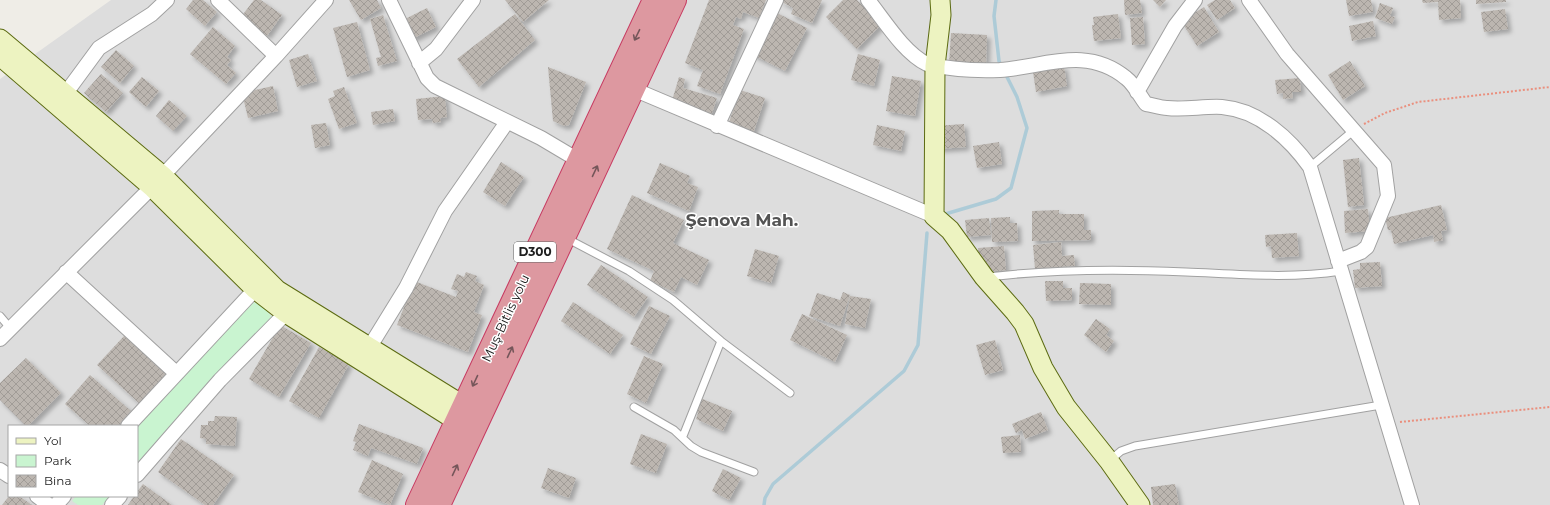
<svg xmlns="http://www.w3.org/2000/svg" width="1550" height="505" viewBox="0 0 1550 505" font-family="Montserrat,sans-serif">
  <defs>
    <pattern id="building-cross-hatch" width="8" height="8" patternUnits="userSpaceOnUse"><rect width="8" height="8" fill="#bcb6b0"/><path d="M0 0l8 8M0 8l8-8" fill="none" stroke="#a19c97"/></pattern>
    <filter id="shadow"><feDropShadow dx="3.5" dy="3.5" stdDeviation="2" flood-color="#0004"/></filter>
  </defs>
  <rect width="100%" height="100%" fill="#efede7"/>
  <!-- residential -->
  <path fill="#ddd" fill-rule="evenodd" d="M111,0h1439v505h-1550v-426zM9,426h128v70h-128z"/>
  <!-- park -->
  <path fill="#c9f4d0" d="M259,302l13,15 -135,146v-36l114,-124z
    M76,496h34l-8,9h-24l-6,-4z"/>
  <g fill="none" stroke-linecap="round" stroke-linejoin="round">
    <!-- stream -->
    <path stroke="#adcbd7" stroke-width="3.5" d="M996,0l-2,16 5,45 2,5
      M942,215l54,-16 15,-11 16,-60 -10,-31 -12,-24
      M764,505l1,-7 8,-14 131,-113 14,-26 9,-112"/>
  </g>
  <!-- building -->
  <path fill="url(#building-cross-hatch)" filter="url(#shadow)" d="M193,0h10l14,12 -12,14 -19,-17z
    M254,0h7l21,15 -15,21 -26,-19z
    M349,0h28l4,8 -20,12z
    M505,0h44l-26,22z
    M709,0h57l-7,18 -16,-6 -2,7 -5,-2 -3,8 11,4 -24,65 -23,-8 6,-16 -18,-7z
    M778,0h44l-10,23 -21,-9 2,-6z
    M843,0h14l24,25 -24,24 -31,-32z
    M1124,0h16l2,13 -17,2z
    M1153,0h13l-6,7z
    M1215,0h15l5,8 -18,12 -10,-15z
    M1346,0h25l2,12 -24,4z
    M1422,0h38l1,18 -22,2 -1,-18 -15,1z
    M1476,0h30v2l-30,2z
    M1380,3l13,5 -3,8 5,1 -3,7 -17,-6z
    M1204,7l15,25 -22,14 -16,-25z
    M427,8l9,19 -24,12 -9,-19z
    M1505,9l3,20 -24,3 -3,-20z
    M773,11l34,17 -22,43 -34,-17z
    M515,14l20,26 -56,47 -22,-28z
    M1118,14l3,24 -27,3 -2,-16h2l-1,-8z
    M383,15l14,46 -19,5 -2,-8 5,-1 -11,-38z
    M1143,17l2,27 -13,1 -2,-27z
    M1373,21l3,15 -24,5 -3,-15z
    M357,22l13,48 -23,7 -14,-49z
    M213,27l22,19 -8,11 4,3 -4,5 9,8 -10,11 -36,-30z
    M951,33l36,2 -1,31 -37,-2z
    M116,50l18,16 -14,17 -19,-16z
    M308,54l9,27 -20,6 -8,-27z
    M858,54l22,6 -6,26 -23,-6z
    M1350,61l15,25 -22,14 -15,-25z
    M1064,66l3,20 -31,6 -3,-20z
    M548,67l38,15 -17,43 -5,1 -11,-5z
    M101,74l22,19 -17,19 -22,-19z
    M892,76l29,5 -6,35 -29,-5z
    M142,77l17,14 -13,16 -17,-15z
    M679,77l6,2 -2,9 34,10 -6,18 -40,-12z
    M1300,78l1,14h-9l1,6 -10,1v-6l-6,1 -2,-14z
    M273,86l5,25 -30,7 -6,-25z
    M344,87l13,36 -18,6 -11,-30 7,-3 -2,-5z
    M740,90l25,8 -12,36 -25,-9z
    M445,96l2,21 -7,1 1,4 -8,1 -1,-4 -14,1 -2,-21z
    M169,100l18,16 -14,15 -17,-15z
    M393,109l2,12 -22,4 -2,-13z
    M326,123l4,22 -15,3 -4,-23z
    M964,124l2,23 -28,2 -2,-23z
    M877,125l28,6 -4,20 -28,-6z
    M999,142l3,22 -25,4 -4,-22z
    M1359,158l5,47 -16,2 -5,-47z
    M501,162l23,15 -19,29 -22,-14z
    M660,163l30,13 -3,7 11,4 -9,24 -42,-18z
    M632,195l52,25 -11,23 36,17 -12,25 -16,-8 -7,15 -24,-11 4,-10 -47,-22z
    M1441,205l6,25 -6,1 2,9 -9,2 -1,-7 -39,9 -3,-14h-3l-3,-12z
    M1368,209l2,22 -25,2 -1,-22z
    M1059,210v4h25v16h7v10l-59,1v-30z
    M1010,217v6h7l1,18 -26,1 -1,-24z
    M989,218l2,17 -24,2 -2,-17z
    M1297,233l2,23 -27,2 -1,-12 -5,1 -1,-12z
    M1061,242l1,14 12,-1 1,11 -40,3 -2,-24z
    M1004,246l2,24 -21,2 -1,-14h-5l-1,-10z
    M755,249l24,7 -8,27 -24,-7z
    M1380,262l2,24 -27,2 -2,-18 7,-1v-6z
    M601,265l47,32 -14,20 -47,-32z
    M466,272l11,4 -2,5 9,4 -10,27 8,3 -14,37 -71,-27 17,-44 42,16 2,-6 -7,-2 6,-15 7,3z
    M1045,281h18v7h9v12l-26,1z
    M1080,283l31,1v21l-32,-1z
    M843,292l7,3 -10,31 -31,-10 8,-23 23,7z
    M850,296l21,3 -6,29 -20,-4z
    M573,302l50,33 -13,19 -49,-33z
    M649,306l21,10 -19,38 -21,-10z
    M802,314l45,21 -12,27 -45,-22z
    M1096,319l14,10 -4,6 8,6 -8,11 -22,-17z
    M280,325l31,18 -32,54 -30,-18z
    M125,335l43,39 -27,31 -44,-40z
    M995,340l8,30 -18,5 -9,-30z
    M319,347l30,17 -30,54 -30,-17z
    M644,356l19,8 -17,39 -19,-9z
    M26,358l35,35 -33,33h-2l-26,-26v-17z
    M90,375l41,36 -13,15h-28l-25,-22z
    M700,398l32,13 -9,20 -27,-12 2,-6 -4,-2z
    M1041,412l7,18 -23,9 -3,-9 -6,3 -4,-9z
    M215,416l22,1 -2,29 -29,-2v-5l-6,-1 1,-13h7v-4h6z
    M359,424l64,24 -6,16 -46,-16 -3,8 -15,-6 3,-8 -3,-1z
    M641,434l26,10 -11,29 -26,-9z
    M1020,435l1,17 -18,1 -2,-16z
    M181,439l53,36 -21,30h-8l-47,-33z
    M372,460l31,14 -13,31 -32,-13z
    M548,468l28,10 -7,20 -28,-10z
    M723,469l18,9 -12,22 -17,-9z
    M143,484l29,21h-44l6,-9h3v-4z
    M1175,484l4,21h-26l-2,-18z
    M9,496h10l13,9h-30z"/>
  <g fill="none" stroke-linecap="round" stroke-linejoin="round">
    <!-- lane casing -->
    <g stroke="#a1a1a1" stroke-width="9">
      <path id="lane" d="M1310,167l43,-36
        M566,238l63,33 44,29 48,41 69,52
        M988,277c66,-8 131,-8 198,-5 51,2 104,7 155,-1
        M0,316l11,13
        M634,407l40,23 17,16 10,6 53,20
        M683,436l38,-95
        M1109,461l12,-10 14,-5 246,-41"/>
    </g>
    <!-- street casing -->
    <g stroke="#a1a1a1" stroke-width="16">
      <path id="street" d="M218,0l58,56
        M389,0l38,78 8,8 106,52 37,22
        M868,0c16,20 36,53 59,64 22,5 50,7 73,6 44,-3 86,-25 126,8 8,6 14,18 20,26 7,1 14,4 21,4 18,2 37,-2 55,-1 37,3 68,32 88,60l102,338
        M1249,0l38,54 97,111 4,31 -21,51 -6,5 -23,9
        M419,63l17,-14 37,-49
        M626,86l308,130
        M1137,92l38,-66 20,-26
        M60,101l39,-53 53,-34 15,-14
        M717,126l59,-126
        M66,272l110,101
        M0,339l152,-152 124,-131 50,-56
        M369,348l37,-60 39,-77 62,-89
        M128,426l133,-143
        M0,470l9,6
        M137,475l83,-95 73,-74
        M37,496l12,9
        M56,505l8,-9
        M112,505l8,-9"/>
    </g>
    <!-- secondary casing -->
    <g stroke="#5c6b12" stroke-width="21">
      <path id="secondary" d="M940,0l1,15 -6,51 -1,150 16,14 34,47 31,35 9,12 19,44 23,39 43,54 31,44
        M0,39l163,137 114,114 187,116
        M0,56l152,131 103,102 31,24 171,108"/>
    </g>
    <!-- highway casing -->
    <g stroke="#c73a61" stroke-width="24">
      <path id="highway" d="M417,505l237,-505
        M439,505l236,-505"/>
    </g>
    <!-- path -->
    <path stroke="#ea8f7d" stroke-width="2" stroke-dasharray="2 2" stroke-linecap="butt" d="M1364,124l21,-11 33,-11 132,-15
      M1400,422l150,-15"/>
    <!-- lane -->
    <use href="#lane" stroke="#fff" stroke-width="7"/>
    <!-- street -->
    <use href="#street" stroke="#fff" stroke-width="14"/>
    <!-- secondary -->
    <use href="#secondary" stroke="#edf3c1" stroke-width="19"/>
    <!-- highway -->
    <use href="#highway" stroke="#dd98a0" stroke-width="22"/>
  </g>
  <!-- one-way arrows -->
  <defs><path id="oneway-shaft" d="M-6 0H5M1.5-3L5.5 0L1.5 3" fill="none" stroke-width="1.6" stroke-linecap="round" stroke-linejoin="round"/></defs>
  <g stroke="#75565a">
    <use href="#oneway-shaft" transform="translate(637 35) rotate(116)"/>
    <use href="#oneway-shaft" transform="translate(595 171) rotate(-65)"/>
    <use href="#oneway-shaft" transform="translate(510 352) rotate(-65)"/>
    <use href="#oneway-shaft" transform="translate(475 381) rotate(115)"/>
    <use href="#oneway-shaft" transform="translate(455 470) rotate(-65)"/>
  </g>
  <g text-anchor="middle" stroke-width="3" stroke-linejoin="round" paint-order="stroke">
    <!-- shield labels -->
    <rect fill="#fff" stroke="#636363" stroke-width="1" x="514" y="242" width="42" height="20" rx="3"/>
    <g font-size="12" font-weight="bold" fill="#202020">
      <text x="535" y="256">D300</text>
    </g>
    <!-- street labels -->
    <g font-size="13" fill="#202020" stroke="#fff">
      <text transform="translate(505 318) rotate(-65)" y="5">Muş-Bitlis yolu</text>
    </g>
    <!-- district labels -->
    <g font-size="17" font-weight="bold" fill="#535353" stroke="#fff">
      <text x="742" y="226">Şenova Mah.</text>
    </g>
  </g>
  <!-- legend -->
  <rect x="8" y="425" width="130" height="72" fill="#ffffff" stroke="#a6a6a6"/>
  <rect x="16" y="438" width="20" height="6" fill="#edf3c1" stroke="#a6a6a6"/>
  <text x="44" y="445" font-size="12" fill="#202020">Yol</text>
  <rect x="16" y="455" width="20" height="12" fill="#c9f4d0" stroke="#a6a6a6"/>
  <text x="44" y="465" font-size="12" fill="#202020">Park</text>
  <rect x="16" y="475" width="20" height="12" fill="url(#building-cross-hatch)" stroke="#a6a6a6"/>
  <text x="44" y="485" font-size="12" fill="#202020">Bina</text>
</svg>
